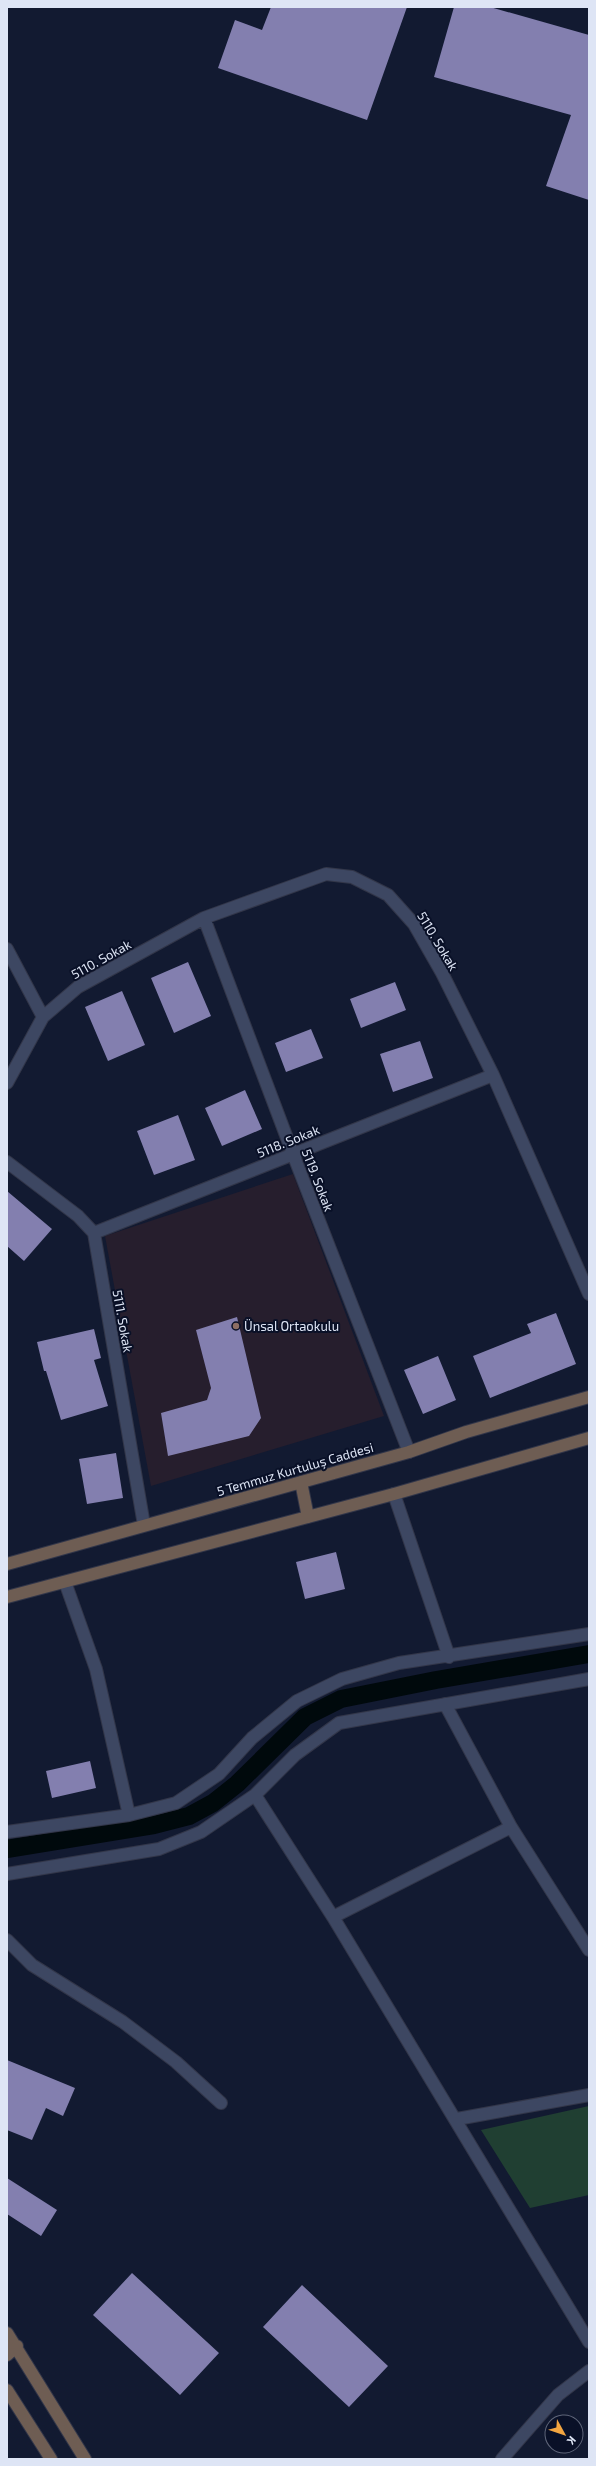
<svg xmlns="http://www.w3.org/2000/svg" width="596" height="2466" viewBox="0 0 596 2466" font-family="'Exo 2',sans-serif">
  <rect width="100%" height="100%" fill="#121a31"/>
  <!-- education -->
  <path fill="#261e2d" d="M293,1174l91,242 -233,70 -46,-250z"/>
  <!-- green -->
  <path fill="#203f32" d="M589,2106v89l-59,13 -49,-78z"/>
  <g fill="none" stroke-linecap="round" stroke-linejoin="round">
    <!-- canal -->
    <path stroke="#00090c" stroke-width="18" d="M7,1849l147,-24 35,-9 24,-13 24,-19 68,-67 36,-18 95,-19 153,-26"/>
  </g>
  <!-- building -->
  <path fill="#837faf" d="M271,7h136l-40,113 -149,-52 17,-48 27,10z
    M454,7h36l99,28v165l-43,-14 25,-71 -137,-38z
    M188,962l23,54 -37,17 -23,-55z
    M395,982l11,28 -45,18 -11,-29z
    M122,991l23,54 -37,16 -23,-54z
    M311,1029l12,29 -37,14 -11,-29z
    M420,1041l13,37 -40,14 -13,-38z
    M245,1090l17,39 -40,17 -17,-38z
    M178,1115l17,45 -41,15 -17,-44z
    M7,1191l45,38 -28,32 -17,-15z
    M556,1313l20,51 -86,34 -17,-42 58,-23 -4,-9z
    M237,1317l24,101 -12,18 -81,20 -7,-43 46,-13 4,-12 -15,-58z
    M94,1329l7,29 -7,2 14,46 -47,14 -15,-49h-2l-7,-29z
    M438,1356l18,44 -33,14 -19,-44z
    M116,1453l7,45 -36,6 -8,-45z
    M336,1552l9,37 -40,10 -9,-37z
    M90,1761l6,27 -44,10 -6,-27z
    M7,2060l68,28 -12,28 -17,-8 -14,32 -25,-10z
    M7,2178l50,32 -16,26 -34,-22z
    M132,2273l87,80 -39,42 -87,-80z
    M302,2285l86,81 -39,41 -86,-80z"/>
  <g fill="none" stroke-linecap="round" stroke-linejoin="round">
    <!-- street casing -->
    <g stroke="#323649" stroke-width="14">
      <path id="street" d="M204,918l89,236 116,298
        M7,949l36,68
        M7,1083l36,-66 35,-30 126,-69 122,-44 26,3 36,18 26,29 28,49 51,102 96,219
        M7,1162l71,54 16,17 50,292
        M94,1233l399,-158
        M394,1494l55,163
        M65,1582l31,87 33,146
        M445,1704l66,123 78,123
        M255,1795l78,122 256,425
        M7,1832l122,-17 47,-12 43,-29 33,-36 45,-37 45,-22 57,-16 190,-29
        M7,1874l152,-25 42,-17 54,-37 40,-40 44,-32 250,-44
        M333,1917l178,-90
        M7,1940l25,25 91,57 53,40 45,41
        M457,2119l132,-24
        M502,2459l56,-64 31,-24"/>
    </g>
    <!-- secondary casing -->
    <g stroke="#323649" stroke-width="14">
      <path id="secondary" d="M301,1482l7,35
        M7,1564l402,-112 57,-20 123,-35
        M7,1597l387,-103 195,-56
        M7,2333l78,126
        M7,2355l10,-9
        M7,2390l44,69"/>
    </g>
    <!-- street -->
    <use href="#street" stroke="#3d4762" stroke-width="12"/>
    <!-- secondary -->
    <use href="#secondary" stroke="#6e5d53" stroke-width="12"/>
  </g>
  <!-- markers -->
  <circle fill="#8d6e63" stroke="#091027" stroke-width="1.5" cx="236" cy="1326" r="4"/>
  <g text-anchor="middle" stroke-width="4" stroke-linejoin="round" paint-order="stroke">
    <!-- street labels -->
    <g font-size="13" fill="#dee5f5" stroke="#091027">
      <text transform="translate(438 941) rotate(59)" y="5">5110. Sokak</text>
      <text transform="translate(101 959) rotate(-29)" y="5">5110. Sokak</text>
      <text transform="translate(288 1141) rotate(-22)" y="5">5118. Sokak</text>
      <text transform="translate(318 1180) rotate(69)" y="5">5119. Sokak</text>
      <text transform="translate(123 1321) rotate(80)" y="5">5111. Sokak</text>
      <text transform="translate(295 1469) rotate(-16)" y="5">5 Temmuz Kurtuluş Caddesi</text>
    </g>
    <!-- poi labels -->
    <g font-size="13" fill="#dee5f5" stroke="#091027" text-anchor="start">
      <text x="244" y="1331">Ünsal Ortaokulu</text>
    </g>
  </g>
  <!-- border -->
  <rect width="596" height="2466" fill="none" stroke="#dee5f5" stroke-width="16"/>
  <!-- north arrow -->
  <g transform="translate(564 2434) rotate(130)"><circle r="19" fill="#091027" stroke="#5e6579"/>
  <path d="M0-3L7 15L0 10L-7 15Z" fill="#f2a541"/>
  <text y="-6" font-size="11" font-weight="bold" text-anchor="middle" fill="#dee5f5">K</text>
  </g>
</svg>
